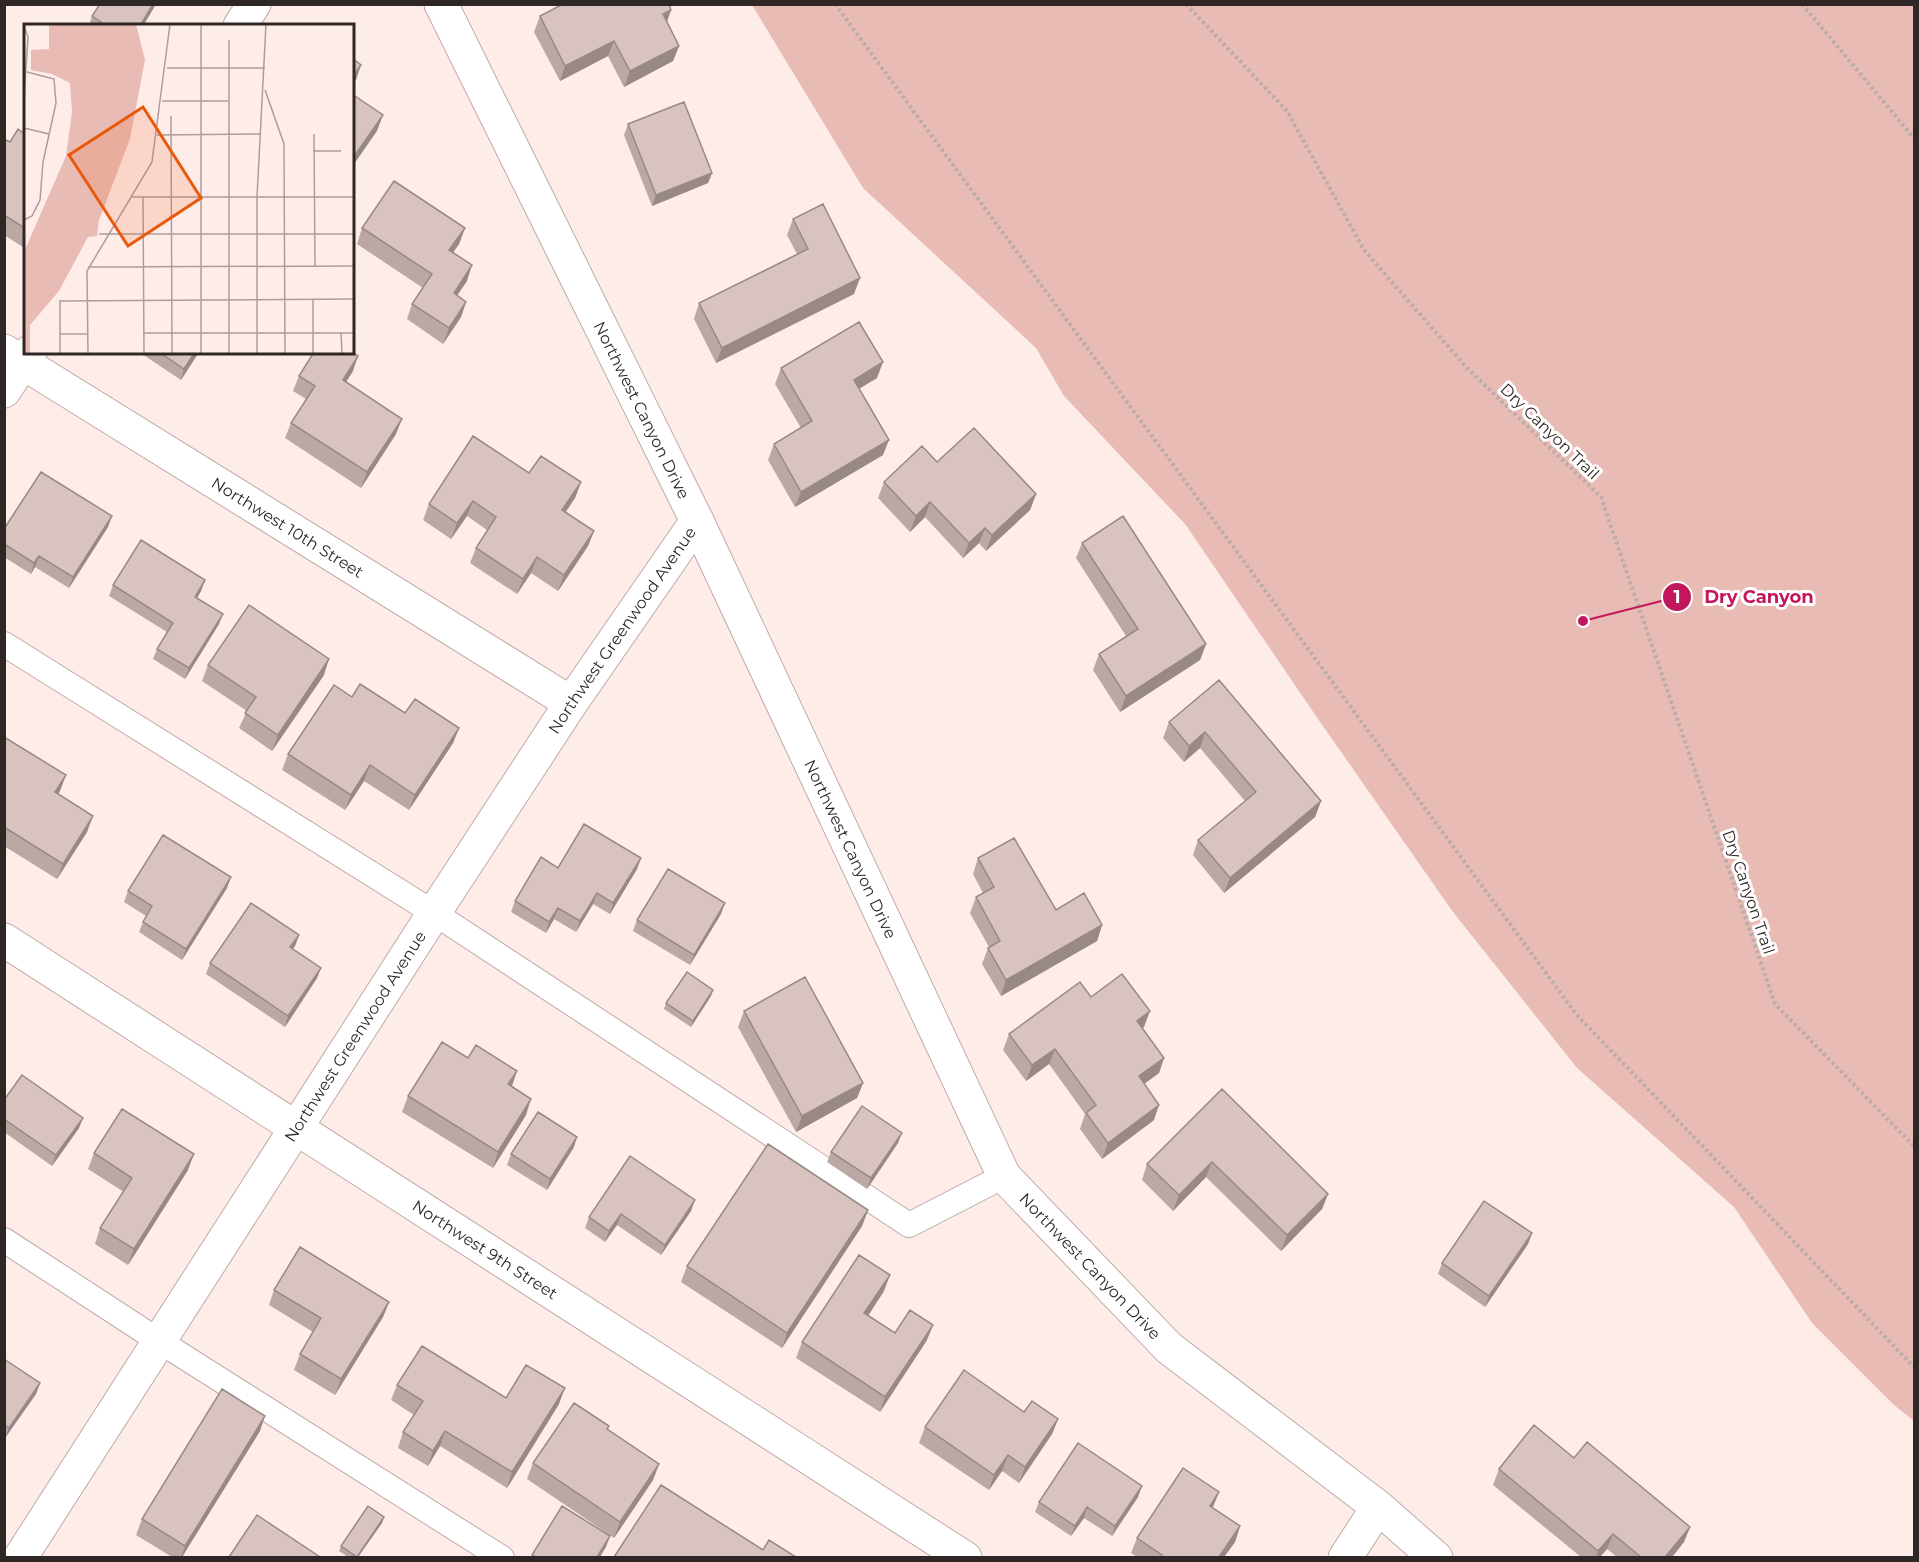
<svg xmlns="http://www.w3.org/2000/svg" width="1919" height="1562" viewBox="0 0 1919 1562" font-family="Montserrat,sans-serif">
  <rect width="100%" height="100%" fill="#feece9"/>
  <!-- green -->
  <path fill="#e8bcb5" d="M752,5h1162v1416l-20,-16 -82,-82 -78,-116 -157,-139 -124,-156 -135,-193 -133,-195 -121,-128 -28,-48 -173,-160z"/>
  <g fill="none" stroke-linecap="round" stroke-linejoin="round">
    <!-- service casing -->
    <g stroke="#bfaaa7" stroke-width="26">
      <path id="service" d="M4,644l430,269 475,312 95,-49
        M4,1240l155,101 343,217"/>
    </g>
    <!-- minor casing -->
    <g stroke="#bfaaa7" stroke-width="35">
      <g id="minor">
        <path id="s1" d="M441,4l256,517 307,655 165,172 209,159 58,51"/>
        <path d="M240,26l14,-22"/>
        <path id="s2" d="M4,351l567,352"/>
        <path d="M4,391l26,-39"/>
        <path id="s3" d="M4,940l961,618"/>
        <path id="s4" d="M20,1558l414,-645 137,-210 126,-182"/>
        <path d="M1345,1558l33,-51"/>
      </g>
    </g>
    <!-- path -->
    <path stroke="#bbaca9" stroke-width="4" stroke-dasharray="3 3" stroke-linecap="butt" d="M835,4l741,1010 338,353
      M1186,4l101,107 77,139 103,118 134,129 174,507 139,142
      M1802,4l112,134"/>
    <!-- service -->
    <use href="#service" stroke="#fff" stroke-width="24"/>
    <!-- minor -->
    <use href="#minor" stroke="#fff" stroke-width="33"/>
  </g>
  <!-- wall -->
  <path fill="#bba8a5" d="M100,4h56l-13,22h-54l3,-10z
    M540,16l127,6 12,24 -6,15 -49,26 -16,-31 -48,25 -26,-49z
    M628,124l84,49 -4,10 -56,23 -28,-71z
    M26,135v108l-3,4 -19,-12v-96l6,3z
    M793,219l61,75 -138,69 -22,-44 5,-16 98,-49 -10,-19z
    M362,228h103l-6,16 -6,8 14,29 -10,14 9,7 -5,15 -18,27 -36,-25 5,-15 11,-16 -66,-44z
    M139,352h60l-18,28z
    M781,368l96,10 -18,11 24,66 -88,52 -27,-47 6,-16 27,-16 -26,-44z
    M353,371l-7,11 50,52 -35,54 -76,-50 6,-15 15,-24 -13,-8 6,-15z
    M937,462l99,32 -6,16 -44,41 -7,-8 -16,15 -38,-41 -15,15 -32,-34 6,-16z
    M529,473l52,9 -6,16 -9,14 28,19 -6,15 -30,45 -27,-18 -14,21 -47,-31 6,-15 11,-18 -20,-14 -16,23 -28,-19 6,-16z
    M108,527l-39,61 -34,-21 -4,7 -27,-17v-28z
    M1082,543l124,101 -6,16 -80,52 -27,-42 6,-16 27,-18 -50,-78z
    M205,580l-4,11 -4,7 22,26 -34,55 -32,-20 4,-10 10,-17 -58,-36 4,-11z
    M208,665l116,10 -52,76 -33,-23 8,-17 -45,-30z
    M1219,680l102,121 -6,16 -91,76 -31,-38 5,-15 47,-39 -45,-53 -16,14 -21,-24 6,-16z
    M352,697l53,16 54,15 -6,15 -44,67 -45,-29 -19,29 -63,-40 6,-16z
    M4,737l56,54 -2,3 29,38 -30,47 -53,-33z
    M978,858l78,52 46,15 -5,16 -96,55 -19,-32 6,-16 1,-1 -19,-34 6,-16 7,-4 -10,-19z
    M558,868l79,1 -27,45 -17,-10 -17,28 -22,-13 -8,14 -35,-21 4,-11z
    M227,888l-45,72 -43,-28 4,-10 3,-6 -22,-14 4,-11z
    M721,914l-31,51 -57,-34 4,-11z
    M299,935l-4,11 -2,3 24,29 -32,49 -79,-53 4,-11z
    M711,996l-20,31 -27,-18 2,-6z
    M1091,997l53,30 -1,1 21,30 -5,15 -15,11 10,36 -52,39 -22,-30 5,-15 -36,-50 -23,17 -23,-31 6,-16z
    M744,1011l119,72 -6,15 -61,34 -58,-105z
    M511,1086l15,29 -33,53 -91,-56 6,-16z
    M1222,1089l106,105 -6,15 -41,42 -75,-74 -33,34 -31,-31 5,-16z
    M4,1100l75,28 -27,38 -48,-34z
    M898,1143l-31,46 -40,-27 4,-10z
    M574,1147l-27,43 -40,-25 4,-11z
    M94,1153l94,17 -60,95 -33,-21 5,-16 24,-36 -36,-23z
    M630,1156l61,55 -30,44 -44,-30 -12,17 -20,-14 4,-11z
    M868,1210l-6,16 -80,122 -101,-66 6,-16z
    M1532,1233l-4,11 -43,63 -47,-33 4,-11z
    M274,1290l115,12 -6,15 -48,78 -41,-25 6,-16 13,-22 -44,-27z
    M884,1291l-16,25 27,17 32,7 -47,72 -84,-54 6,-16z
    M4,1359l36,24 -4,11 -31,44h-1z
    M397,1385l109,13 53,6 -52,84 -67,-42 -12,20 -30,-18 5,-16 11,-17 -23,-15z
    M1024,1412l34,7 -6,15 -33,49 -17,-12 -13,19 -70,-47 6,-16z
    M609,1426l-1,4 51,34 -6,16 -39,58 -87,-59 6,-16z
    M260,1431l-78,126h-10l-36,-22 6,-16z
    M1574,1458l116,69 -6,15 -12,15h-55l-10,-8 -7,8h-19l-88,-72 6,-16z
    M1138,1497l-26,39 -28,-18 -13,18 -36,-24 4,-10z
    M1213,1508l27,18 -5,16 -11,15h-87l-6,-4 6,-15z
    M384,1517l-2,6 -24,34h-10l-9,-6 2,-5z"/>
  <!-- shaded-wall -->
  <path fill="#988886" d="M153,4h3l-13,22h-3z
    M671,10l-5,15 -3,-11z
    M614,41l-6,15 -48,25 5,-15z
    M679,46l-6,15 -49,26 6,-16z
    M361,65l-5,15 -4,5v-8z
    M383,115l-6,16 -25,36 1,-9z
    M712,173l-4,10 -56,23 4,-11z
    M465,228l-6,16 -15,22 5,-16z
    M472,265l-5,16 -19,28 6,-16z
    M860,278l-6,16 -138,69 6,-15z
    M466,302l-5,15 -18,27 6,-16z
    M195,352h4l-18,28 3,-11z
    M358,356l-5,15 -16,25 6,-16z
    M883,362l-6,16 -29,17 6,-15z
    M402,419l-6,15 -35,54 6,-16z
    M889,440l-6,15 -88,52 6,-15z
    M581,482l-6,16 -19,27 6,-15z
    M1036,494l-6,16 -44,41 6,-16z
    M473,501l-6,15 -16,23 6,-16z
    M930,502l-5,15 -15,15 6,-16z
    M112,516l-4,11 -39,61 4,-11z
    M985,528l-6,15 -16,15 6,-15z
    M594,531l-6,15 -30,45 6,-16z
    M39,556l-4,11 -4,7 3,-11z
    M537,557l-6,16 -14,21 6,-15z
    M205,580l-4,11 -9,16 3,-10z
    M223,614l-4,10 -34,55 4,-11z
    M1206,644l-6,16 -80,52 6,-16z
    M329,659l-5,16 -52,76 6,-16z
    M459,728l-6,15 -44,67 6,-15z
    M1205,732l-5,16 -16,14 5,-16z
    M370,765l-6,16 -19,29 6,-15z
    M66,775l-6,16 -11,17 6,-16z
    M1321,801l-6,16 -91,76 6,-15z
    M93,816l-6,16 -30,47 6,-15z
    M641,858l-4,11 -27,45 3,-11z
    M231,877l-4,11 -45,72 4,-11z
    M597,893l-4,11 -17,28 4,-11z
    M725,903l-4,11 -31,51 4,-10z
    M558,908l-4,11 -8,14 3,-11z
    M1102,925l-5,16 -96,55 5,-16z
    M299,935l-4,11 -9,12 4,-11z
    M321,968l-4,10 -32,49 3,-11z
    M713,990l-2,6 -20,31 2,-6z
    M1150,1011l-6,16 -12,9 5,-15z
    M1055,1049l-6,15 -23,17 6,-16z
    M1164,1058l-5,15 -26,19 6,-16z
    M517,1071l-5,15 -4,-2z
    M863,1083l-6,15 -61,34 6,-16z
    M531,1099l-5,16 -33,53 5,-16z
    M1159,1105l-5,15 -52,39 6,-16z
    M83,1118l-4,10 -27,38 4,-11z
    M902,1133l-4,10 -31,46 4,-11z
    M577,1137l-3,10 -27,43 3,-11z
    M194,1154l-6,16 -60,95 6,-16z
    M1212,1162l-6,15 -33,34 6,-16z
    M1328,1194l-6,15 -41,42 6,-16z
    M695,1200l-4,11 -30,44 4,-10z
    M868,1210l-6,16 -80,122 5,-15z
    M621,1214l-4,11 -12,17 4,-11z
    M1532,1233l-4,11 -43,63 4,-11z
    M890,1275l-6,16 -25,38 5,-16z
    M389,1302l-6,15 -48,78 6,-16z
    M933,1325l-6,15 -47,72 5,-15z
    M40,1383l-4,11 -31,44 4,-10z
    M565,1388l-6,16 -52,84 5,-16z
    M265,1416l-5,15 -78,126h-1l4,-11z
    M1058,1419l-6,15 -33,49 6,-16z
    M445,1431l-5,15 -12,20 5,-15z
    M1008,1455l-6,16 -13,19 5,-15z
    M659,1464l-6,16 -39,58 6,-16z
    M1142,1486l-4,11 -26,39 3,-10z
    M1219,1492l-6,15 -9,15 6,-16z
    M1087,1507l-3,11 -13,18 4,-10z
    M384,1517l-2,6 -24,34h-1z
    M1240,1526l-5,16 -11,15h-5z
    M1690,1527l-6,15 -12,15h-7z
    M1613,1534l-6,15 -7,8h-4l2,-6z
    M610,1536l-4,11 -6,10h-3z"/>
  <!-- building -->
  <path fill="#d9c3c0" stroke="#988886" stroke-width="1.5" d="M100,4h53l-13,22h-33l-15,-10z
    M563,4h106l2,6 -8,4 16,32 -49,25 -16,-30 -49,25 -25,-50z
    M352,58l9,7 -9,12z
    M352,94l31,21 -30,43 -1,-1z
    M684,102l28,71 -56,22 -28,-71z
    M18,129l8,6v94l-22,-14v-76l6,3z
    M394,181l71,47 -16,22 23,15 -18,28 12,9 -17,26 -37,-24 20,-30 -70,-46z
    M823,204l37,74 -138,70 -23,-45 109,-54 -15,-30z
    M859,322l24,40 -29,18 35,60 -88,52 -27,-48 38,-23 -31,-53z
    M159,352h36l-11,17z
    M314,352h38l6,4 -15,24 59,39 -35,53 -76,-49 24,-37 -16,-10z
    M974,428l62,66 -44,41 -7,-7 -16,15 -39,-41 -14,14 -32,-34 38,-36 15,16z
    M473,436l56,37 12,-17 40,26 -19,28 32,21 -30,44 -27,-18 -14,22 -47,-31 20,-31 -23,-16 -16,22 -28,-19z
    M41,472l71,44 -39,61 -34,-21 -5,7 -30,-19v-15z
    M1123,516l83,128 -80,52 -27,-42 39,-25 -56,-86z
    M141,540l64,40 -10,17 28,17 -34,54 -32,-19 16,-26 -60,-38z
    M249,605l80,54 -51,76 -33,-22 11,-16 -48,-32z
    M1219,680l102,121 -91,77 -32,-38 58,-48 -51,-60 -16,14 -20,-24z
    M360,684l45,29 10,-14 44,29 -44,67 -45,-30 -19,30 -63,-41 46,-69 18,12z
    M4,737l62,38 -11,17 38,24 -30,48 -59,-37z
    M584,824l57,34 -28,45 -16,-10 -17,28 -22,-13 -9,14 -34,-21 26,-44 17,11z
    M163,835l68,42 -45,72 -43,-27 9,-16 -24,-15z
    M1014,838l42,72 28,-17 18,32 -96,55 -18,-32 12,-7 -24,-44 18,-10 -16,-29z
    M668,869l57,34 -31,52 -57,-35z
    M251,903l48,32 -9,12 31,21 -33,48 -78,-53z
    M687,972l26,18 -20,31 -27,-18z
    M1122,974l28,37 -13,10 27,37 -25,18 20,29 -51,38 -22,-30 10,-8 -41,-56 -23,16 -23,-31 71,-52 11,15z
    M805,977l58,106 -61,33 -58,-105z
    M442,1042l26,16 8,-13 41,26 -9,13 23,15 -33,53 -90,-56z
    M22,1075l61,43 -27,37 -52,-36v-19z
    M1222,1089l106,105 -41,41 -75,-73 -33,33 -32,-31z
    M862,1106l40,27 -31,45 -40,-26z
    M122,1109l72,45 -60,95 -34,-21 32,-50 -38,-25z
    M538,1112l39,25 -27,42 -39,-25z
    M768,1144l100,66 -81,123 -100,-67z
    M630,1156l65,44 -30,45 -44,-31 -12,17 -20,-14z
    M1484,1201l48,32 -43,63 -47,-33z
    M300,1247l89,55 -48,77 -41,-25 21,-36 -47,-28z
    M859,1255l31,20 -26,38 31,20 15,-23 23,15 -48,72 -83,-55z
    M422,1346l84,52 20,-33 39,23 -53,84 -67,-41 -12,20 -30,-19 20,-31 -26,-16z
    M4,1359l36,24 -31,45 -5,-4z
    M964,1370l60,42 8,-11 26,18 -33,48 -17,-12 -14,20 -69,-48z
    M222,1389l43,27 -80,130 -43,-27z
    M574,1403l35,23 -2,3 52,35 -39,58 -87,-59z
    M1534,1425l40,33 13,-16 103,85 -25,30h-24l-28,-23 -15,17 -99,-82z
    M1078,1443l64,43 -27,40 -28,-19 -12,19 -36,-24z
    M1183,1468l36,24 -9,14 30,20 -21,31h-58l1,-2 -25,-17z
    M661,1485l102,65 6,-10 27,17h-182z
    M368,1506l16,11 -27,40 -16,-11z
    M562,1506l48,30 -13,21h-61l-4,-2z
    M257,1515l63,42h-91z"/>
  <g text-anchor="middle" stroke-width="6" stroke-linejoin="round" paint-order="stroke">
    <!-- street labels -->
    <g font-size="16" fill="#2f2726" stroke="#fff">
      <text dy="6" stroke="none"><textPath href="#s1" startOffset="453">Northwest Canyon Drive</textPath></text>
      <text transform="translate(1550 431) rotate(44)" y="6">Dry Canyon Trail</text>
      <text dy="6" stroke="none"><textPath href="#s2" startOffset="334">Northwest 10th Street</textPath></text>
      <text dy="6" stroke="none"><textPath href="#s4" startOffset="1106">Northwest Greenwood Avenue</textPath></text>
      <text dy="6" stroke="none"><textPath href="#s1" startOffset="939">Northwest Canyon Drive</textPath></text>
      <text transform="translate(1749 892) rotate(71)" y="6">Dry Canyon Trail</text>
      <text dy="6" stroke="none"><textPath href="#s4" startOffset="620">Northwest Greenwood Avenue</textPath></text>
      <text dy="6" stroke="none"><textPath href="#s3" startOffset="572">Northwest 9th Street</textPath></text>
      <text dy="6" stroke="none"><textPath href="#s1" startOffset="1425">Northwest Canyon Drive</textPath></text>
    </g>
  </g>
  <!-- overview -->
  <g transform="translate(24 24)">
    <rect width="330" height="330" fill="#feece9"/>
    <path d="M25,0h87l9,36 -15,79 -31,81 -2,16 -9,1 -29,54 -29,34v29h-6v-102l42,-96 6,-44 -2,-29 -18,-9 -21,-4v-20l18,-1z" fill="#e8bcb5"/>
    <path fill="none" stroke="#ab9d9b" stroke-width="1.5" d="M177,0v330M0,2l4,11 -4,61M205,16v314M143,44h98M241,66l19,54 1,210M138,77h66M147,92l1,238M0,104l25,6M290,110l1,132M133,111l104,-1M330,113v24M289,127h28M107,173h223M119,173l1,157M0,196l8,-4 8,-16 3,-38 13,-59 -2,-24 -27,-7M75,210h255M64,243l266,-1M289,276v54M120,309h210M317,309l1,21M36,310h28M36,330v-53l294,-2M64,330l-1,-83 65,-109 18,-138M233,330v-157l9,-173"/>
    <path fill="#e8590c" fill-opacity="0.15" stroke="#e8590c" stroke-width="3" d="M119,83l58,91 -73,48 -59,-91z"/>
    <rect width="330" height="330" fill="none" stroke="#2f2726" stroke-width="3"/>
  </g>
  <!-- callouts -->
  <path fill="none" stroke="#c2185b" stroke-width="2" d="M1583 621L1677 597"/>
  <g fill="#c2185b" stroke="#fff" stroke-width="2">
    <circle cx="1583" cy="621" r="6"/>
    <circle cx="1677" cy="597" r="15"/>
  </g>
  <g font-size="18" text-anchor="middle" font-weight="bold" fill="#fff">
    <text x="1677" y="603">1</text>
  </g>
  <g font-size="18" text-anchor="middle" font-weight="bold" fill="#c2185b" stroke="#fff" stroke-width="6" stroke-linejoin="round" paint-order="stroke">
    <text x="1759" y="603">Dry Canyon</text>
  </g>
  <!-- border -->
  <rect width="1919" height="1562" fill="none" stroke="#2f2726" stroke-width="12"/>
</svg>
